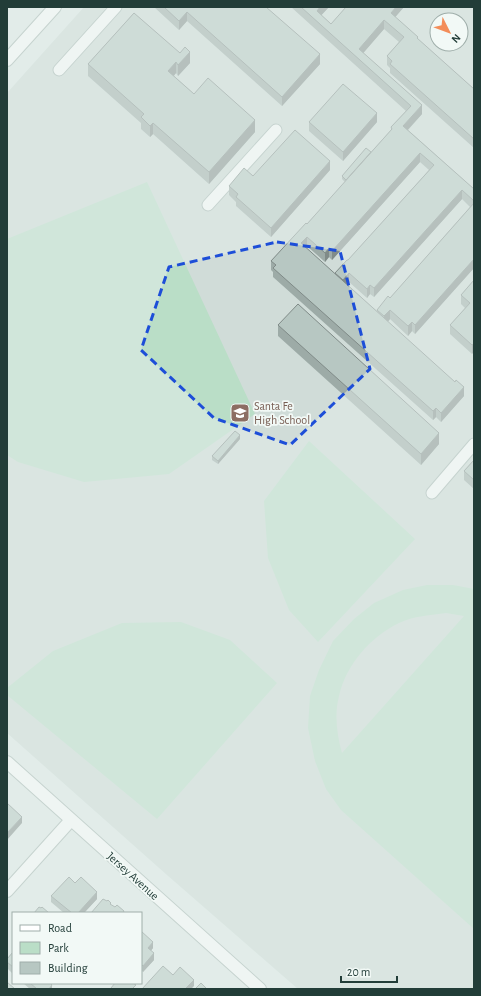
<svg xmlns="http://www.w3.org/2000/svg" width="481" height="996" viewBox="0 0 481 996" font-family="'Alegreya Sans',sans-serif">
  <rect width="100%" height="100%" fill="#e2ece9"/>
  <!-- built -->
  <path fill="#d0dcd8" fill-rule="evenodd" d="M84,7h390v982h-176l-131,-114 -160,-142v-640zM437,20h24v24h-24z"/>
  <!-- green -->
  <path fill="#badec7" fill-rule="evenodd" d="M147,182l108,232 -86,60 -85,8 -66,-20 -11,-7v-216z
    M309,441l106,98 -97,103 -29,-32 -21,-52 -4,-57z
    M427,585h26l21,4v340l-133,-119 -15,-21 -11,-28 -7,-33 2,-32 9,-26 14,-29 21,-22 20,-16 29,-13zM446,613l18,3 -122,137c-5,-18 -8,-38 -3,-57 7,-31 31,-59 60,-73 14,-7 32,-8 47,-10z
    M181,622l49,18 47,43 -120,136 -150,-124v-7l46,-37 69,-28z"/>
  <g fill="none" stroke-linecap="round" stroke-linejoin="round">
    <!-- lane casing -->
    <g stroke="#a5b4b0" stroke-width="13">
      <path id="lane" d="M59,70l57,-63
        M208,205l68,-75
        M432,493l42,-49"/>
    </g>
    <!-- street casing -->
    <g stroke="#a5b4b0" stroke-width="14">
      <path id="street" d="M7,60l48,-53
        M7,762l253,227
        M7,891l64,-71"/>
    </g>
    <!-- lane -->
    <use href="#lane" stroke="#fff" stroke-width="11"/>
    <!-- street -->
    <use href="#street" stroke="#fff" stroke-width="12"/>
  </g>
  <!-- wall -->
  <path fill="#9daba7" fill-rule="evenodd" d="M154,7h112l54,57 -38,42 -95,-85 -8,9z
    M291,7h38l-8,8 10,9 15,-17h58l-9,10 23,22 56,50v59l-84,-75v-5l-3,-3v-9l12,-14 -15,-13 -21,24 59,61 -14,16 66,59v79l-59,66 -3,-3 -4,5 -18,-17 -2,3 76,74 -23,26 -5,-5 -3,3 -160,-143v-5l-2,-2v-9l36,-37 38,-42 -3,-3v-3l29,-24 20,-22v-3l15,-16zM420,162l9,8 -81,90 -13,13v1l-30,-27 2,-1 18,16 4,-5 3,3zM462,199l8,8 -80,91 -13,12v1l-30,-26 2,-3 18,16 3,-4 4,3z
    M134,13l56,50 -12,13 -2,-3 -2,3 20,18 61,38 -46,52 -56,-50 -3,3 -9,-8v-6l-53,-47v-12z
    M309,122h68l-34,39 -34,-30z
    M330,170l-59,67 -35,-31v-4l-7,-7v-9l24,-10z
    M474,280l-2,74 -22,-20v-9l15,-17 -4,-4v-9z
    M278,325l161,119 -18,21 -143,-129z
    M240,439l-22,25 -6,-4v-4z
    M474,460v29l-10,-9v-9z
    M75,883l22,16 -13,14h-20l-13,-11v-6z
    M141,931l12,17 -2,3 3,9 -11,12 -2,-2z
    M13,952v22l-6,-6v-9z
    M23,983h27l2,6h-22z"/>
  <!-- shaded-wall -->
  <path fill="#808b88" d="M320,7h9l-12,13v-9z
    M396,7h8l-13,15v-9z
    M187,12v9l-8,9v-9z
    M384,20v9l-25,29v-9z
    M190,52v11l-12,13v-11z
    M320,54v10l-38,42v-9z
    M176,62v11l-8,9v-11z
    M422,105v9l-19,21v-9z
    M377,113v9l-34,39v-9z
    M255,120v12l-46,52v-12z
    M153,123v11l-3,3v-11z
    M420,153v9l-88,98v-9z
    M330,161v9l-59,67v-9z
    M462,190v9l-88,98v-9z
    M307,237v9l-6,6v-9z
    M329,248v9l-4,5v-9z
    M474,259v9l-59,66v-9z
    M349,273v9l-6,7v-9z
    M370,285v9l-3,4v-9z
    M390,310v9l-6,7v-10z
    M412,322v9l-4,5v-10z
    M474,343v9l-2,2v-9z
    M464,387v9l-23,26v-9z
    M436,408v9l-3,3v-9z
    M439,433v11l-18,21v-11z
    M240,435v4l-22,25v-3z
    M22,817v6l-15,17v-7z
    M97,892v7l-13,14h-6z
    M153,942v6l-5,6v-6z
    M154,953v7l-11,12v-6z
    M194,980v6l-3,3h-6z
    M52,985v4h-3z"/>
  <!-- building -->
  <path fill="#b7c7c2" stroke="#808b88" d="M164,7h102l54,47 -38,43 -95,-85 -8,9z
    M301,7h19l-3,4 14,13 15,-17h50l-5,6 27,24 -1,1 57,51v50l-84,-75 2,-3 -5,-5 17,-19 -20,-17 -25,29 63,56 -19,21 71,63v12l-12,-11 -88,98 -4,-3 -3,4 -18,-16 -6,7 -8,-7 12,-13h1l86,-95 -14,-12 -88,98 -3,-3 -4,5 -18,-16 -6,6 154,139 1,-2 8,7 -23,26 -5,-5 -3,3 -160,-143 3,-3 -5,-4 35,-38 1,1 85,-95 -1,-2 20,-21z
    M134,13l46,40 5,-6 5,5 -12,13 -2,-3 -8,9 26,23 14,-16 47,42 -46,52 -56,-49 -3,3 -9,-9 3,-3 -56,-50z
    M343,84l34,29 -34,39 -34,-30z
    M295,130l35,31 -59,67 -35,-31 2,-3 -9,-8 15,-18 9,8z
    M366,148l5,4 -25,28 -4,-4z
    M474,203v56l-59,66 -3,-3 -4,4 -18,-16 -6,6 -7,-6 11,-14 2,2z
    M474,280v63l-2,2 -22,-20 20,-22 -9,-8z
    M298,304l141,129 -18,21 -143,-129z
    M235,431l5,4 -22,26 -6,-5z
    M474,460v20l-10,-9z
    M7,803l15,14 -15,16z
    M69,877l6,6 6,-6 16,15 -19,21h-6l-21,-17z
    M103,899l4,2 1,-1 3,3 -1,1 5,3 2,-2 7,6 -1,2h-32z
    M39,907l2,1 1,-1 7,6h-15z
    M141,931l12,11 -5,6 6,5 -11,13 -2,-2z
    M13,952v15l-6,-5v-3z
    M163,966l10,9 7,-8 14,13 -9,9h-43z
    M7,982l8,7h-8z
    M30,983h20l2,2 -3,4h-12z
    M115,983h18l3,2 -4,4h-19l-2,-1z
    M201,983l6,6h-12z"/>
  <!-- marked area -->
  <path d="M0 0H481V996H0ZM277,242l63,9 30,118 -80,76 -76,-27 -73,-68 28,-83z" fill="#e2ece9" fill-opacity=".55" fill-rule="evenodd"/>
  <path fill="none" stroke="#1d4ed8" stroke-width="3" stroke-dasharray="8 5" stroke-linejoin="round" d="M277,242l63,9 30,118 -80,76 -76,-27 -73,-68 28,-83z"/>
  <!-- icons -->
  <defs>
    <g id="school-square" transform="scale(1)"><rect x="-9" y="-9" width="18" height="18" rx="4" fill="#8d6e63" stroke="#f2f9f6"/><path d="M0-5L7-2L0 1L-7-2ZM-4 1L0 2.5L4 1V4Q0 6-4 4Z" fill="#fff"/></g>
  </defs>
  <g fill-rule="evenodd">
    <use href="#school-square" x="240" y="413"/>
  </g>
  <g text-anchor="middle" stroke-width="3.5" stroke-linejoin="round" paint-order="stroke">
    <!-- education labels -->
    <g font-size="12" fill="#785e54" stroke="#f2f9f6" text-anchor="start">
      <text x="254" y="410">Santa Fe<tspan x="254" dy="14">High School</tspan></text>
    </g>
    <!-- street labels -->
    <g font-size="12" fill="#223d38" stroke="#f2f9f6">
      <text transform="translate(133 876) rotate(42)" y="4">Jersey Avenue</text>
    </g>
  </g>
  <!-- border -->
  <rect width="481" height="996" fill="none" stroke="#223d38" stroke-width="16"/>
  <!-- legend -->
  <rect x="12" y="912" width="130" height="72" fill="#f2f9f6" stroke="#9faeaa"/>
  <rect x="20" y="925" width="20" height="6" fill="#ffffff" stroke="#9faeaa"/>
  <text x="48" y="932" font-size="12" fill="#223d38">Road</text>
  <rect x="20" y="942" width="20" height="12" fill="#badec7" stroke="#9faeaa"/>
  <text x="48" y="952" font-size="12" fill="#223d38">Park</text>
  <rect x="20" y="962" width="20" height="12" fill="#b7c7c2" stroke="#9faeaa"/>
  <text x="48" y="972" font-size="12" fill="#223d38">Building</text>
  <!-- north arrow -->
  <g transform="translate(449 32) rotate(132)"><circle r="19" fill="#f2f9f6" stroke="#9faeaa"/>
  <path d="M0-3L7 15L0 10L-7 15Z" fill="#f38d59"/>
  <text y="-6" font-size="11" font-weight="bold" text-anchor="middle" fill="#223d38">N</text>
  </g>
  <!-- scale -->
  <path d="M341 976v6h56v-6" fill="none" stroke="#223d38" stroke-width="2"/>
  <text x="347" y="976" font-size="12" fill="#223d38" stroke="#f2f9f6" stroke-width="3" paint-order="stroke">20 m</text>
</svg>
